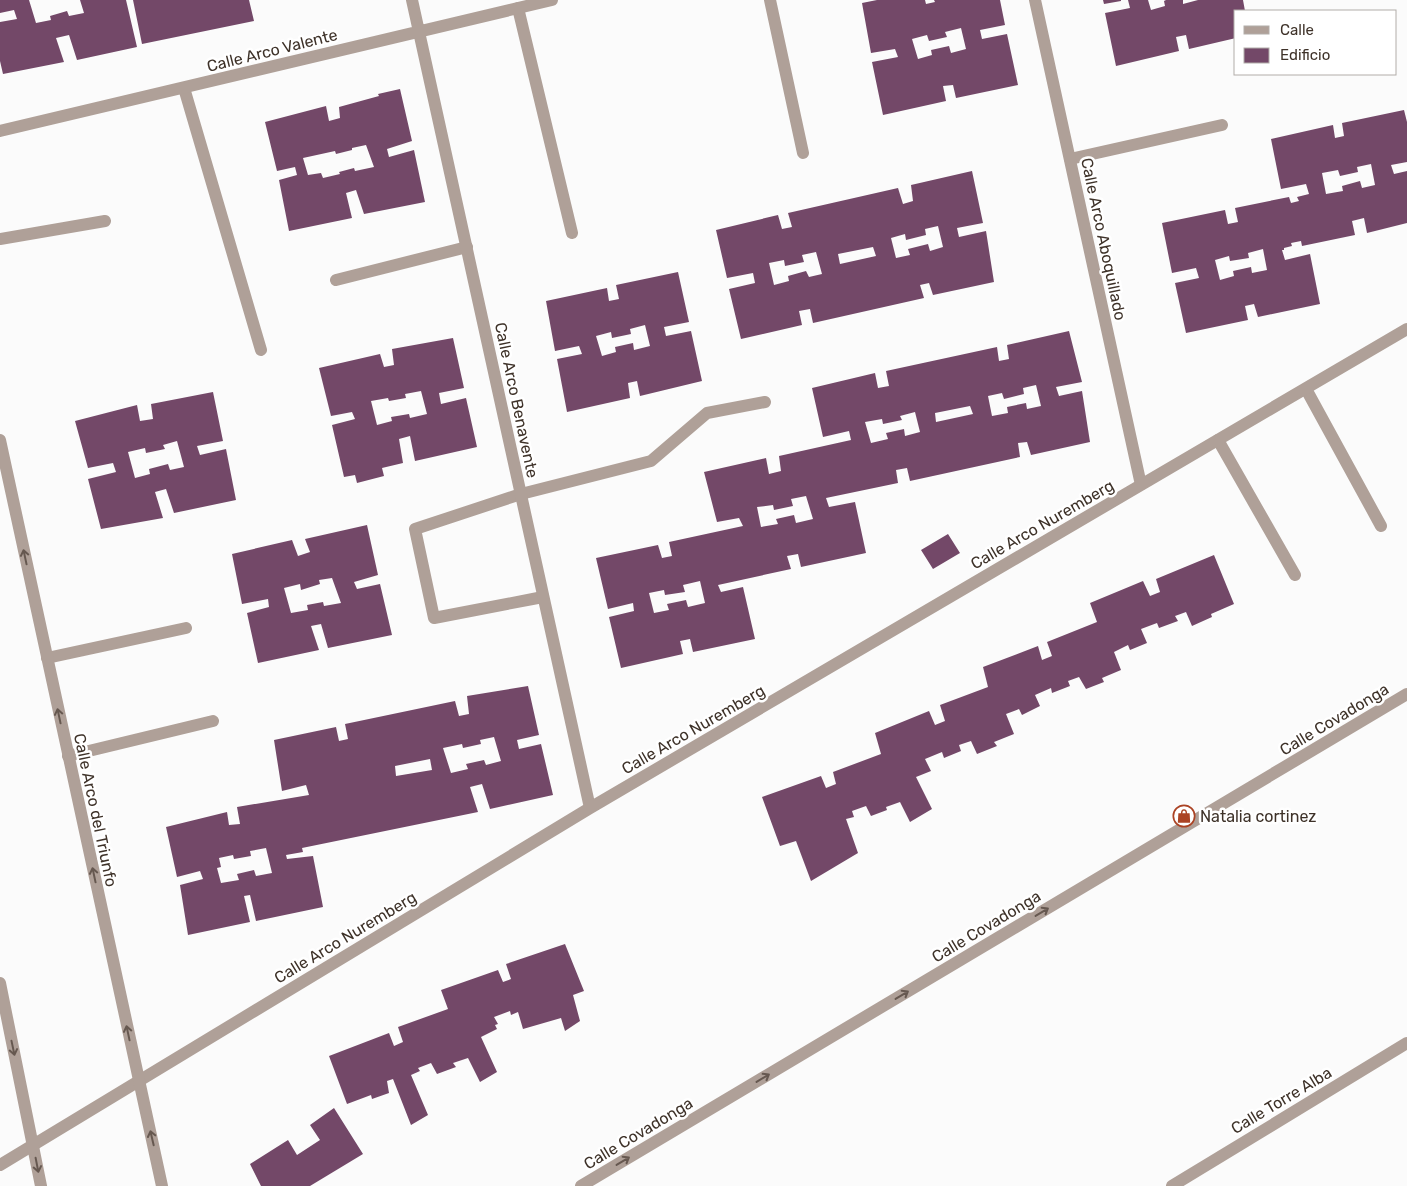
<svg xmlns="http://www.w3.org/2000/svg" width="1407" height="1186" viewBox="0 0 1407 1186" font-family="Rubik,sans-serif">
  <rect width="100%" height="100%" fill="#fbfbfb"/>
  <!-- building -->
  <path fill="#734868" fill-rule="evenodd" d="M0,0h29l7,23 15,-3 -1,-4 17,-5 2,5 15,-3 -4,-13h46l11,47 -60,13 -8,-25 -13,3 8,24 -61,12 -3,-13v-39l17,-3 -3,-9 -14,3z
    M133,0h116l5,21 -112,23z
    M877,0h48l1,4 9,-2 -1,-2h66l5,25 -25,5 2,9 25,-5 11,51 -62,13 -3,-13 -10,1 3,15 -63,14 -11,-53 26,-5 -3,-8 -24,4 -9,-50zM961,28l5,21 -15,4 -2,-7 -18,4 1,5 -14,4 -6,-20 15,-4 2,6 18,-4 -2,-5z
    M1103,0h18v1l-17,3z
    M1128,0h20l3,10 14,-4 -1,-5 2,-1h17v4l15,-4h45l2,11h-9v27l-47,11 -3,-14 -10,2 3,14 -63,15 -11,-53 25,-5z
    M400,89l12,52 -25,8 2,8 25,-7 11,52 -61,12 -8,-24 -10,3 6,25 -63,13 -10,-51 18,-5 -2,-8 -18,4 -12,-49 61,-16 3,15 11,-3 -1,-11 40,-11 -1,-2zM366,145l8,22 -19,4 -1,-3 -15,4 1,2 -17,4 -2,-5 -13,2 -5,-17 32,-7 1,3 16,-4v-2z
    M1404,110l3,12v40l-16,3 3,9 13,-3v52l-40,10 -3,-15 -12,3 3,14 -53,11 -1,-5 -10,2 1,3 -8,2v2h-2l3,10 25,-6 10,50 -62,13 -4,-13 -9,2 3,14 -62,13 -11,-50 24,-5 -3,-10 -24,5 -10,-50 63,-13 3,14 10,-2 -3,-14 54,-11 2,6 8,-2 -2,-4 12,-3 -3,-10 -25,5 -10,-50 62,-14 2,13 9,-2 -2,-13zM1371,164l4,21 -13,3 -2,-7 -18,5 1,5 -17,3 -4,-21 16,-3 2,6 18,-4 -1,-5zM1263,249l4,21 -15,3 -1,-6 -18,4 1,5 -14,4 -5,-20 14,-4 1,5 19,-3 -1,-5z
    M972,171l11,52 -26,5 2,9 27,-6 8,51 -61,13 -4,-12 -9,2 4,13 -111,25 -3,-14 -11,2 3,14 -61,14 -12,-50 26,-6 -2,-10 -26,5 -11,-48 62,-15 4,14 10,-2 -4,-14 110,-25 5,16 10,-3 -2,-16zM938,226l5,21 -13,4 -2,-7 -20,5 2,6 -14,3 -5,-20 14,-4 1,6 20,-5 -1,-6zM873,247l3,9 -36,8 -2,-10zM816,252l6,22 -13,3 -3,-6 -18,5 1,5 -15,4 -5,-22 15,-3 1,6 19,-4 -2,-7z
    M678,272l11,50 -25,5 2,9 25,-5 11,50 -62,15 -3,-15 -9,2 2,15 -63,14 -10,-53 25,-5 -3,-8 -24,5 -9,-50 61,-13 2,13 10,-2 -3,-14zM645,325l5,21 -16,4 -1,-7 -18,4 1,5 -14,4 -6,-20 15,-4 1,6 19,-4 -1,-5z
    M1069,331l13,51 -26,5 3,9 23,-5 8,51 -59,13 -4,-13 -9,1 2,14 -110,24 -3,-13 -11,2 2,13 -72,15 3,9 26,-5 11,51 -65,14 -3,-13 -11,2 4,13 -73,16 3,7 22,-5 12,52 -62,13 -3,-13 -10,2 3,13 -62,14 -12,-51 25,-6 -1,-8 -25,6 -12,-51 62,-13 4,13 10,-2 -3,-14 74,-16 -4,-8 -22,4 -13,-50 62,-14 3,16 12,-3 -2,-15 72,-16 -2,-9 -26,6 -11,-49 63,-15 3,15 11,-2 -3,-15 111,-24 2,14 10,-2 -2,-14zM1036,385l5,21 -14,3 -1,-6 -19,4 1,6 -16,3 -4,-20 14,-3 2,6 20,-5 -1,-6zM970,406l3,8 -37,8 -1,-9zM915,412l5,20 -15,4 -1,-7 -18,4 2,6 -17,4 -6,-21 17,-3 1,5 19,-4 -2,-4zM806,496l7,23 -17,4 -2,-8 -18,4 2,5 -17,3 -4,-20 16,-2 1,5 19,-4 -2,-7zM700,581l5,22 -17,4 -2,-7 -19,4 2,6 -15,3 -5,-20 15,-3 1,5 20,-3 -2,-7z
    M453,338l11,50 -25,5 2,11 25,-6 11,49 -62,14 -5,-25 -11,3 4,24 -21,5 2,8 -27,7 -2,-8 -11,2 -12,-52 23,-6 -3,-7 -21,4 -12,-48 61,-14 4,13 10,-2 -2,-16zM421,391l6,23 -17,4 -1,-4 -18,3 1,4 -15,4 -6,-24 17,-3 1,3 17,-3 -1,-4z
    M213,392l10,49 -26,5 3,9 26,-6 10,51 -62,13 -8,-24 -11,3 8,26 -62,11 -13,-50 28,-7 -3,-9 -25,5 -13,-47 62,-16 3,16 13,-2 -2,-15zM177,441l7,26 -14,3 -2,-6 -19,5 1,5 -15,4 -7,-26 17,-4 1,5 19,-4 -2,-4z
    M367,525l11,50 -24,7 3,7 23,-5 12,51 -64,13 -7,-24 -10,2 8,24 -61,13 -11,-50 22,-6 -1,-8 -26,5 -10,-50 60,-14 6,16 12,-4 -5,-13zM332,578l9,25 -17,3 -1,-4 -16,3 1,5 -17,3 -7,-25 16,-4 1,6 19,-6 -1,-4z
    M948,534l12,19 -27,16 -12,-19z
    M1214,555l20,49 -23,10 1,3 -20,9 -6,-14 -11,4 3,5 -19,7 -2,-5 -16,6 6,14 -17,7 -2,-5 -14,7 7,18 -19,8 2,4 -18,7 -7,-12 -11,4 2,5 -18,7 -1,-5 -16,7 5,11 -18,9 -3,-6 -13,5 8,20 -20,8 3,4 -20,8 -6,-13 -12,4 2,6 -17,7 -2,-6 -17,7 6,12 -15,6 16,32 -22,13 -10,-20 -14,5 1,3 -16,6 -5,-10 -14,5 2,6 -8,2 12,34 -47,28 -15,-40 -16,5 -18,-49 59,-21 5,12 10,-4 -3,-12 48,-18 -6,-21 54,-22 6,14 10,-4 -5,-16 48,-18 -5,-20 55,-21 4,14 10,-4 -5,-14 50,-20 -7,-19 53,-22 7,15 10,-4 -4,-13z
    M528,686l11,49 -22,5 2,9 22,-5 12,51 -63,14 -8,-25 -12,3 8,25 -176,36 1,4 -17,3 1,4 26,-3 10,51 -67,14 -6,-26 -6,1 6,26 -62,13 -8,-50 23,-6 -3,-8 -23,6 -11,-50 61,-15 2,13 11,-1 -3,-17 72,-12 -3,-10 -24,6 -8,-51 62,-13 3,14 9,-2 -3,-15 110,-23 4,15 10,-2 -2,-18zM494,737l7,24 -15,4 -2,-5 -18,4 2,5 -17,4 -8,-25 19,-4 1,4 18,-4 -1,-4zM430,759l2,11 -36,6 -1,-10zM266,848l6,25 -16,3 -2,-6 -17,4 2,6 -18,3 -4,-15 4,-1 -2,-9 14,-3 1,4 17,-3 -1,-5z
    M565,944l19,47 -11,4 7,26 -15,10 -4,-13 -38,11 -5,-17 -7,3 -1,-4 -16,6 4,7 -3,1 2,4 -16,8 16,35 -17,10 -12,-24 -15,5 3,4 -19,7 -6,-11 -13,5 2,3 -9,4 17,40 -17,10 -18,-46 -6,2 2,12 -17,6 -1,-4 -24,9 -18,-48 60,-23 5,13 9,-4 -5,-15 50,-18 -7,-19 57,-20 5,12 8,-3 -5,-15z
    M334,1108l29,46 -53,32h-49l-11,-22 38,-24 9,15 23,-15 -10,-15z"/>
  <g fill="none" stroke-linecap="round" stroke-linejoin="round">
    <!-- service -->
    <path stroke="#afa098" stroke-width="12" d="M770,0l33,153
      M518,8l54,225
      M184,88l77,262
      M1070,159l152,-34
      M0,239l105,-18
      M336,280l131,-33
      M1306,389l75,137
      M1218,440l77,135
      M543,597l-109,21 -19,-89 106,-35 130,-33 56,-48 58,-11
      M47,658l139,-30
      M68,756l145,-35"/>
    <!-- minor -->
    <path stroke="#afa098" stroke-width="12" d="M412,0l178,808
      M1035,0l106,485
      M0,131l552,-131
      M0,1165l590,-357 817,-479
      M581,1186l826,-492
      M1172,1186l235,-143"/>
    <!-- tertiary -->
    <path stroke="#afa098" stroke-width="12" d="M0,440l162,746
      M0,983l41,203"/>
  </g>
  <!-- one-way arrows -->
  <defs><path id="oneway-shaft" d="M-6 0H5M1.5-3L5.5 0L1.5 3" fill="none" stroke-width="1.6" stroke-linecap="round" stroke-linejoin="round" transform="scale(1.25)"/></defs>
  <g stroke="#665850">
    <use href="#oneway-shaft" transform="translate(25 557) rotate(-102)"/>
    <use href="#oneway-shaft" transform="translate(59 716) rotate(-102)"/>
    <use href="#oneway-shaft" transform="translate(94 875) rotate(-102)"/>
    <use href="#oneway-shaft" transform="translate(1042 912) rotate(-31)"/>
    <use href="#oneway-shaft" transform="translate(902 995) rotate(-31)"/>
    <use href="#oneway-shaft" transform="translate(128 1033) rotate(-102)"/>
    <use href="#oneway-shaft" transform="translate(13 1048) rotate(78)"/>
    <use href="#oneway-shaft" transform="translate(763 1078) rotate(-31)"/>
    <use href="#oneway-shaft" transform="translate(152 1138) rotate(-103)"/>
    <use href="#oneway-shaft" transform="translate(623 1161) rotate(-31)"/>
    <use href="#oneway-shaft" transform="translate(37 1165) rotate(79)"/>
  </g>
  <!-- icons -->
  <defs>
    <g id="shop-ring" transform="scale(1.125)"><circle r="9.5" fill="#fff" stroke="#ab4324" stroke-width="1.5"/><path d="M-5-2.5h2.3a2.7 3.5 0 0 1 5.4 0H5L5.5 6h-11ZM-1.5-2.5h3a1.5 2.3 0 0 0-3 0Z" fill="#ab4324"/></g>
  </defs>
  <g fill-rule="evenodd">
    <use href="#shop-ring" x="1184" y="816"/>
  </g>
  <g text-anchor="middle" stroke-width="5" stroke-linejoin="round" paint-order="stroke">
    <!-- street labels -->
    <g font-size="16" fill="#3e3229" stroke="#fff">
      <text transform="translate(272 50) rotate(-14)" y="6">Calle Arco Valente</text>
      <text transform="translate(1104 239) rotate(78)" y="6">Calle Arco Aboquillado</text>
      <text transform="translate(517 400) rotate(78)" y="6">Calle Arco Benavente</text>
      <text transform="translate(1042 524) rotate(-30)" y="6">Calle Arco Nuremberg</text>
      <text transform="translate(1334 719) rotate(-31)" y="6">Calle Covadonga</text>
      <text transform="translate(693 729) rotate(-30)" y="6">Calle Arco Nuremberg</text>
      <text transform="translate(96 810) rotate(78)" y="6">Calle Arco del Triunfo</text>
      <text transform="translate(986 926) rotate(-31)" y="6">Calle Covadonga</text>
      <text transform="translate(345 937) rotate(-31)" y="6">Calle Arco Nuremberg</text>
      <text transform="translate(1281 1100) rotate(-31)" y="6">Calle Torre Alba</text>
      <text transform="translate(638 1133) rotate(-31)" y="6">Calle Covadonga</text>
    </g>
    <!-- poi labels -->
    <g font-size="16" fill="#3e3229" stroke="#fff" text-anchor="start">
      <text x="1200" y="822">Natalia cortinez</text>
    </g>
  </g>
  <!-- legend -->
  <rect x="1234" y="10" width="162" height="65" fill="#ffffff" stroke="#b2ada9"/>
  <rect x="1244" y="26" width="25" height="8" fill="#afa098" stroke="#b2ada9"/>
  <text x="1280" y="35" font-size="15" fill="#3e3229">Calle</text>
  <rect x="1244" y="48" width="25" height="15" fill="#734868" stroke="#b2ada9"/>
  <text x="1280" y="60" font-size="15" fill="#3e3229">Edificio</text>
</svg>
